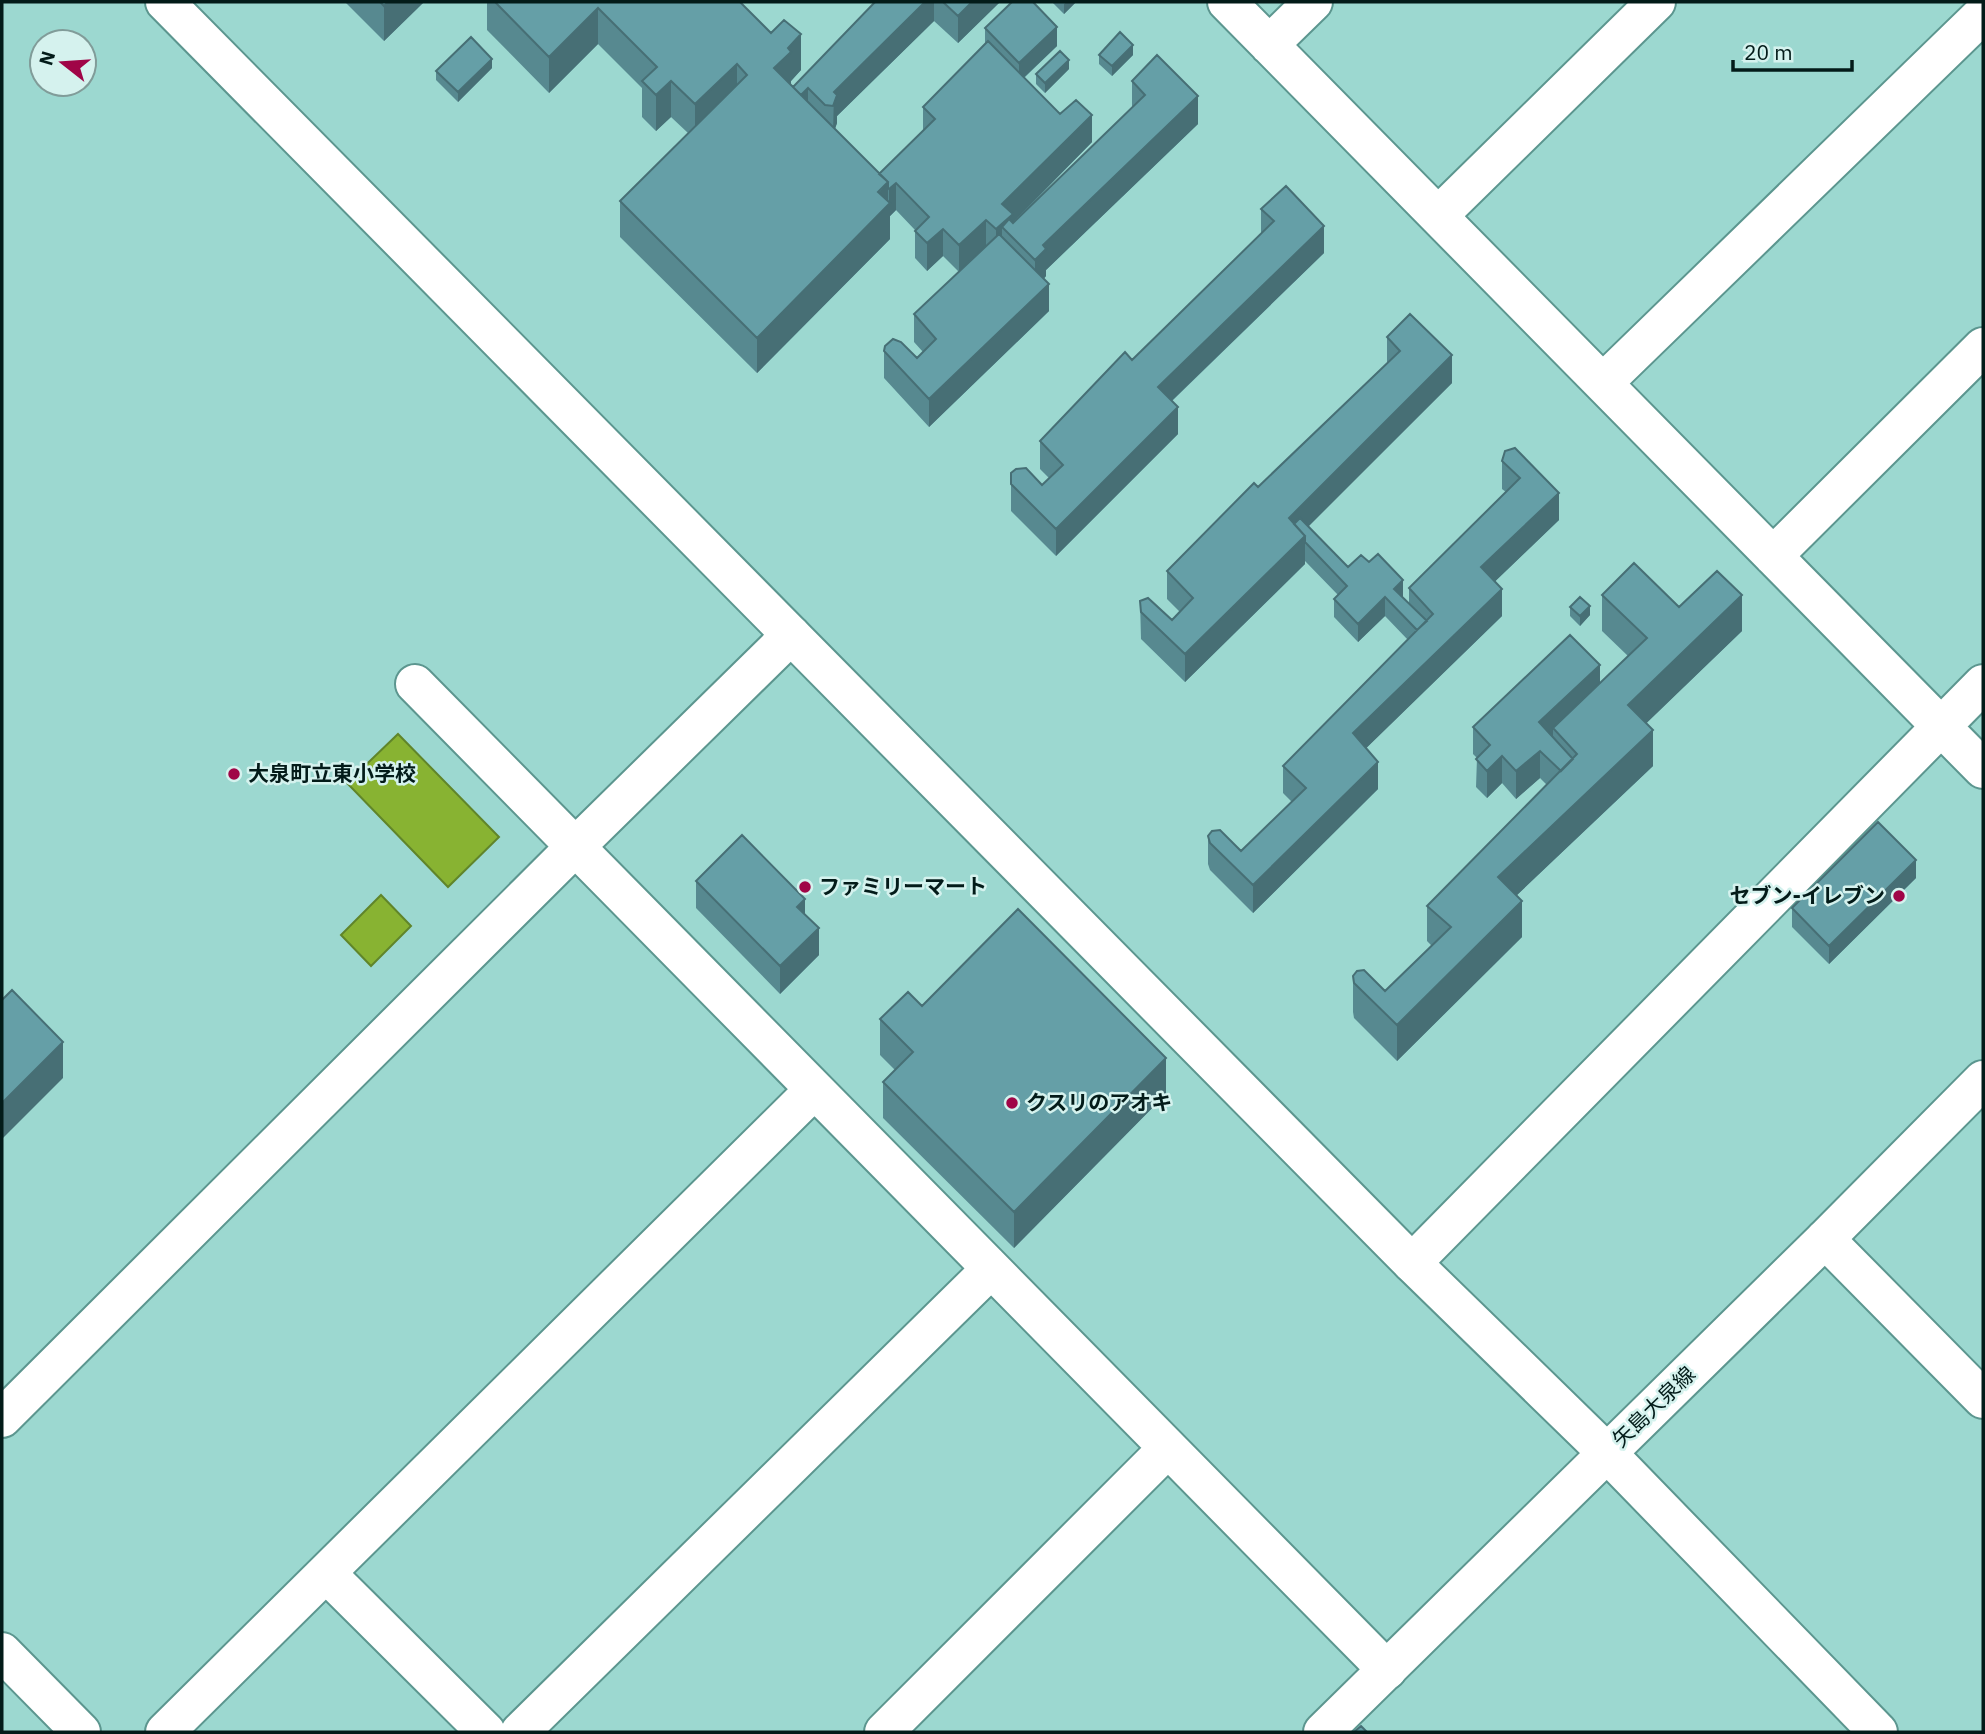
<svg xmlns="http://www.w3.org/2000/svg" width="1985" height="1734" viewBox="0 0 1985 1734" font-family="'IBM Plex Sans','Noto Sans JP',sans-serif">
  <rect width="100%" height="100%" fill="#9cd8d0"/>
  <!-- water -->
  <path fill="#88b332" stroke="#60852a" stroke-width="2" d="M398,734l101,103 -51,50 -101,-104z
    M381,895l30,31 -40,40 -30,-31z"/>
  <g fill="none" stroke-linecap="round" stroke-linejoin="round">
    <!-- street casing -->
    <g stroke="#5c968f" stroke-width="42">
      <path id="street" d="M1227,2l756,767
        M1269,45l44,-43
        M1438,216l218,-214
        M1603,383l380,-369
        M1773,556l210,-209
        M415,684l972,986
        M1825,1239l158,160
        M1412,1263l571,-579
        M2,1418l573,-571 216,-212
        M326,1573l160,159
        M2,1652l79,80
        M165,1732l649,-642
        M520,1732l471,-463
        M884,1732l284,-284"/>
    </g>
    <!-- secondary casing -->
    <g stroke="#5c968f" stroke-width="42">
      <path id="secondary" d="M165,2l1247,1261 195,190 271,279
        M1323,1732l502,-493 158,-159"/>
    </g>
    <!-- street -->
    <use href="#street" stroke="#fff" stroke-width="38"/>
    <!-- secondary -->
    <use href="#secondary" stroke="#fff" stroke-width="38"/>
  </g>
  <!-- wall -->
  <path fill="#578990" d="M345,2h79l-40,39z
    M487,2h252l62,68 -10,11v4l2,2 82,-85h125l-42,41 -24,-22 -97,95v7l-2,6 44,45 44,-43v-24l62,-62v-17l72,18 -33,32 36,36 32,28 -79,81 119,-115v-27l66,43 -152,146v6l-2,3 5,32 -120,116 -45,-49v-27l33,7 6,-6 -9,-10v-28l45,-42 -16,-16 -16,15 -12,-13v-28l-19,-20 -6,6v23l-133,134 -137,-136v-36l68,-68 -17,-16 -15,14 -14,-14v-29l-44,-44 -49,49 -62,-63z
    M1052,2h24l-12,12z
    M1099,55h34l-21,21 -13,-12z
    M492,68l-34,34 -22,-22v-9z
    M1069,69l-24,24 -9,-9v-10z
    M1261,209l63,44 -152,148 6,33 -122,122 -45,-45v-38l31,12 7,-7 -9,-9v-28l92,-81 129,-126z
    M1387,337l65,46 -144,143 40,41 55,31 6,6v-16l97,-96 -4,-3v-28l3,-10 54,69 -64,61 7,35 -136,132 12,41 -125,124 -43,-43 -2,-6v-28l33,15 51,-49 -9,-9v-27l125,-126 -23,-24 -27,26 -24,-25v-18l4,-4 -33,-34v3l-120,118 -44,-43 -1,-38 32,19 8,-8 -13,-13v-28l91,-84 129,-124z
    M1602,595l77,12 63,24 -96,92 7,43 -136,129 5,42 -125,124 -43,-43 -1,-6v-36l32,15 47,-45 -5,-5v-35l120,-121 -7,-7 -24,21 -14,-16 -15,15 -11,-11 1,-29 -4,-4v-27l127,-44 28,-27 -26,-25z
    M1570,607l20,8 -10,11 -10,-10z
    M1916,878l-87,86 -37,-37v-19z
    M696,881l109,33 14,41 -39,39 -84,-86z
    M922,1006l244,88 -152,154 -131,-130v-36l12,-12 -15,-15v-36z"/>
  <!-- shaded-wall -->
  <path fill="#476f75" d="M388,2h36l-40,39v-35z
    M925,2h9v19l-97,95v7l-4,11 1,-42z
    M972,2h28l-42,41v-27z
    M1067,2h9l-12,12v-10z
    M598,8v36l-49,49v-36z
    M1057,27v19l-38,36v-19z
    M801,34v36l-10,11v6l-17,-19 14,-20z
    M1133,45v10l-21,21v-10z
    M492,59v9l-34,34v-10z
    M1069,60v9l-24,24v-10z
    M737,64v36l-42,40v-36z
    M671,81v36l-15,14v-36z
    M808,88v27l-11,-16z
    M1198,96v28l-152,146v6l-11,11v-27l8,-15z
    M1092,115v27l-79,80v16l-11,-11v25l-6,5v-28l6,-25z
    M888,182v24l1,-2v-15l7,-6v27l-6,6v23l-133,134v-35z
    M986,220v27l-27,25v-27z
    M1324,226v27l-166,161v-27z
    M943,229v27l-16,15v-28z
    M1049,284v27l-120,116v-28z
    M1452,355v28l-153,153 -10,-18z
    M1178,407v27l-122,122v-27z
    M1559,493v27l-78,75v-28z
    M1305,536v28l-120,118v-28z
    M1403,580v19l-9,-10z
    M1502,589v27l-149,145v-28z
    M1742,595v36l-114,110v-36z
    M1385,597v19l-27,26v-18z
    M1590,606v9l-10,11v-10z
    M1600,665v27l-47,36v8l-14,14v-28z
    M1653,730v36l-155,147v-36z
    M1540,751v27l-24,21v-28z
    M1502,756v27l-15,15v-27z
    M1378,762v27l-125,124v-28z
    M1916,860v18l-87,86v-18z
    M805,899v27l-8,-19z
    M1522,901v36l-125,124v-36z
    M819,928v27l-39,39v-28z
    M63,1042v36l-61,61v-36z
    M1166,1058v36l-152,154v-36z"/>
  <!-- building -->
  <path fill="#659fa7" stroke="#476f75" stroke-width="2" d="M380,2h8l-4,4z
    M495,2h245l31,31 13,-13 17,14 -13,14 3,4 -17,16 114,114 -10,10 12,11 -133,135 -137,-137 127,-126 -10,-11 -42,40 -24,-23 -15,14 -14,-14 15,-14 -59,-59 -49,49z
    M875,2h50l-91,90 3,3 -4,11 -8,-1 -17,-17 -7,7 -8,-8z
    M943,2h29l-14,14z
    M1012,2h21l24,25 -38,36 -34,-35z
    M1120,32l13,13 -21,21 -13,-11z
    M471,37l21,22 -34,33 -22,-21z
    M988,41l72,73 16,-14 16,15 -90,89 11,10 -17,15 -10,-9 -27,25 -16,-16 -16,14 -12,-12 14,-14 -33,-34 -7,6 -1,-1v-6l-9,-8 56,-55 -12,-12z
    M1060,51l9,9 -24,23 -9,-9z
    M1157,55l41,41 -155,149 3,4 -11,11 -33,-33 7,-8 4,4 132,-128 -13,-14z
    M1286,186l38,40 -166,161 20,20 -122,122 -45,-45v-11l5,-4 10,-1 16,17 21,-20 -23,-24 85,-89 7,8 142,-139 -13,-12z
    M999,234l50,50 -120,115 -45,-48 1,-5 8,-7 8,3 16,16 19,-19 -22,-25z
    M1410,314l42,41 -163,163 16,18 -120,118 -44,-42 -1,-11 8,-3 24,22 21,-22 -26,-27 87,-88 4,4 142,-136 -13,-14z
    M1515,448l44,45 -78,74 21,22 -149,144 25,29 -125,123 -43,-42 -2,-7 4,-5 8,-1 21,21 65,-63 -23,-22 150,-152 -24,-26 111,-110 -18,-17 3,-10z
    M1300,518l48,49 13,-12 8,7 9,-8 25,26 -9,9 33,32 -10,9 -32,-33 -27,27 -24,-25 13,-13 -42,-44v-6l-11,-12z
    M1634,563l45,44 38,-36 25,24 -114,110 25,25 -155,147 24,24 -125,124 -43,-42 -1,-7 4,-5 7,-1 21,21 66,-64 -24,-21 150,-152 -24,-26 94,-90 -45,-43z
    M1580,597l10,9 -10,10 -10,-9z
    M1570,635l30,30 -61,57 34,37 -12,12 -21,-20 -24,20 -14,-15 -15,15 -11,-12 14,-14 -17,-18z
    M1878,822l38,38 -87,86 -37,-38z
    M742,835l63,64 -8,8 22,21 -39,38 -84,-85z
    M1018,909l148,149 -152,154 -131,-130 30,-30 -33,-33 28,-27 14,14z
    M12,990l51,52 -61,61v-103z
    M1361,1726l6,6h-13z"/>
  <!-- markers -->
  <g fill="#a00547" stroke="#d5f2ee" stroke-width="2.5">
    <circle cx="234" cy="774" r="7"/>
    <circle cx="805" cy="887" r="7"/>
    <circle cx="1899" cy="896" r="7"/>
    <circle cx="1012" cy="1103" r="7"/>
  </g>
  <g text-anchor="middle" stroke-width="5" stroke-linejoin="round" paint-order="stroke">
    <!-- poi labels -->
    <g font-size="21" font-weight="bold" fill="#031b19" stroke="#d5f2ee" text-anchor="start">
      <text x="248" y="781">大泉町立東小学校</text>
      <text x="819" y="894">ファミリーマート</text>
      <text x="1885" y="903" text-anchor="end">セブン-イレブン</text>
      <text x="1026" y="1110">クスリのアオキ</text>
    </g>
    <!-- street labels -->
    <g font-size="21" fill="#031b19" stroke="#d5f2ee">
      <text transform="translate(1654 1407) rotate(-44)" y="7">矢島大泉線</text>
    </g>
  </g>
  <!-- border -->
  <rect width="1985" height="1734" fill="none" stroke="#031b19" stroke-width="7"/>
  <!-- north arrow -->
  <g transform="translate(63 63) rotate(287)"><circle r="33" fill="#d5f2ee" stroke="#819c99" stroke-width="2"/>
  <path d="M0-5L12 26L0 18L-12 26Z" fill="#a00547"/>
  <text y="-10" font-size="19" font-weight="bold" text-anchor="middle" fill="#031b19">N</text>
  </g>
  <!-- scale -->
  <path d="M1733 60v10h119v-10" fill="none" stroke="#031b19" stroke-width="3.5"/>
  <text x="1744" y="60" font-size="21" fill="#031b19" stroke="#d5f2ee" stroke-width="5" paint-order="stroke">20 m</text>
</svg>
